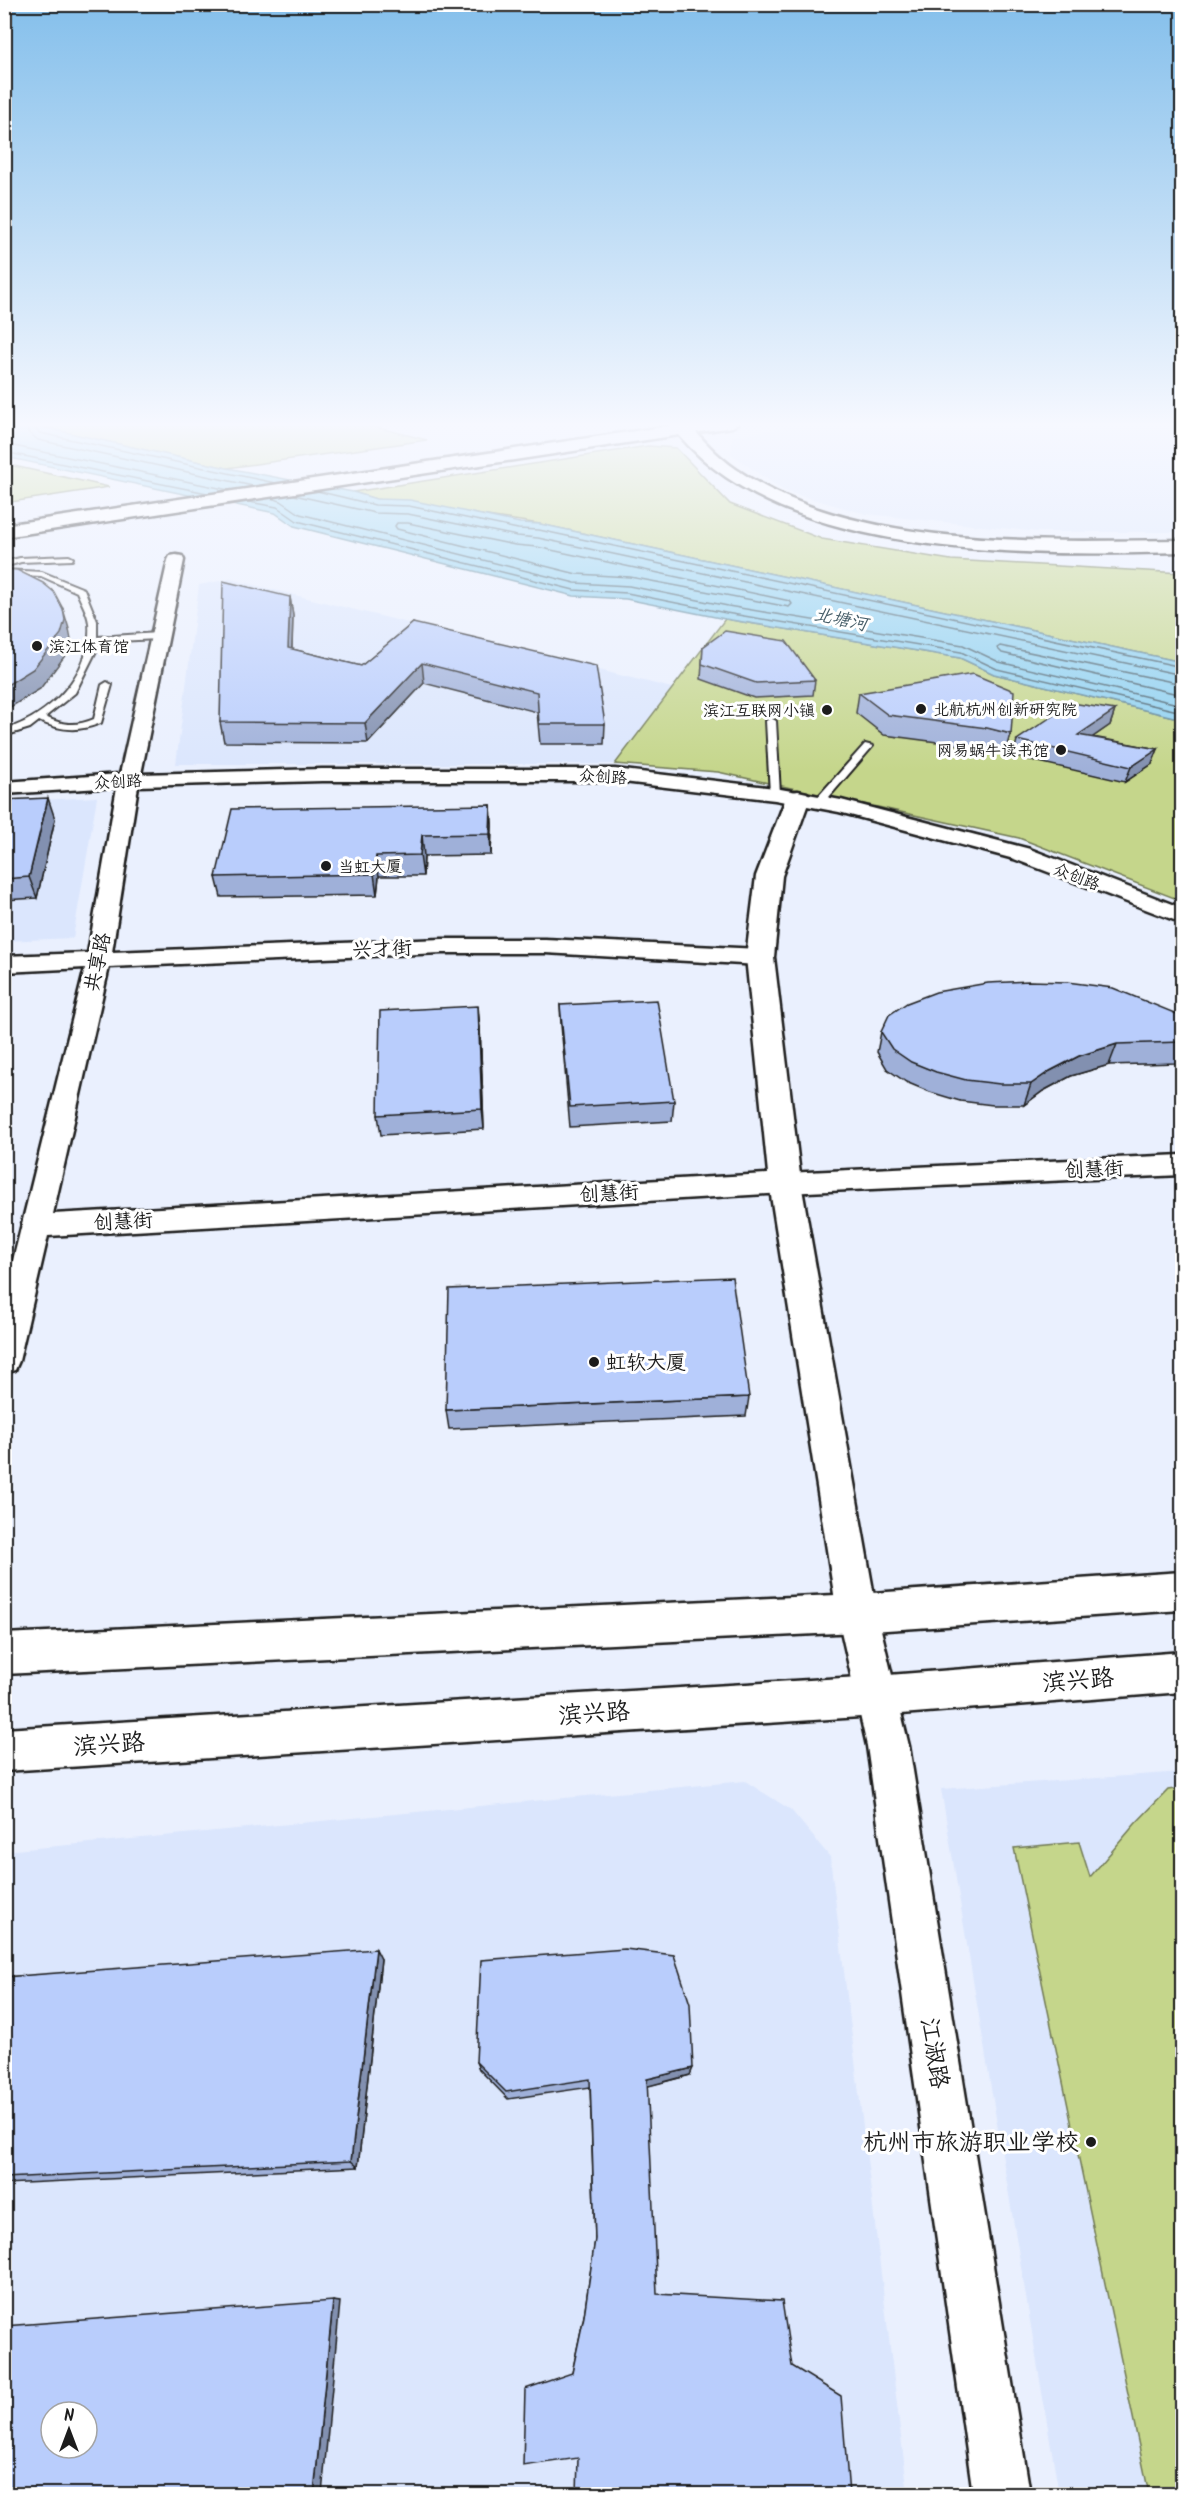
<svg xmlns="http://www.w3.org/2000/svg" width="1187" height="2499" viewBox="0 0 1187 2499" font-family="Kalam,'LXGW WenKai TC',sans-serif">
  <rect width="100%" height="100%" fill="#eaf0fe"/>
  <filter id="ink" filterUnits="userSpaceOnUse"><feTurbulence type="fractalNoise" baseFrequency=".0167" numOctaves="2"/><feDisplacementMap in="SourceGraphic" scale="12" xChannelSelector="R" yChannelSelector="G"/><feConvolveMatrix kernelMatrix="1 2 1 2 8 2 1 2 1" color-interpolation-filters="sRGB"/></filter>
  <g filter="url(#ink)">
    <!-- built -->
    <path fill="#dbe6fd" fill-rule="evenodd" d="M825,422h357v110h-143l-173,-18 -82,-23 -53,-37 1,-18z
      M230,579l442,109 53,-69 457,104 -515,-27 -52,68h-439l23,-179z
      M97,797l-24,141 -68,3 -1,-139z
      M1182,1772v722h-123l-118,-705z
      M745,1781l46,29 39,47 78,637h-903v-643zM51,2412h36v36h-36z"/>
    <!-- green -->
    <path fill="#c5d68b" stroke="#707954" stroke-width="1.5" d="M37,422h319l71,18 -200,28 -185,-41z
      M648,446l28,2 54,56 92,35 129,21 231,13v89l-642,-138 -164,-25 -23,-7z
      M5,464l104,23 -104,16z
      M725,619l235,39 34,16 188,45v182l-163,-63 -301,-66 -103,-8z
      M1182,1788v706h-33l-135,-646 65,-6 11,35 45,-53 33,-34z"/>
    <!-- water -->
    <path fill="#8ed0ef" stroke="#60889b" stroke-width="1.5" d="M5,422h32l5,5 185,41 126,24 23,7 34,1 110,23 20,1 642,138v57l-188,-45 -34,-16 -235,-39 -99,-20 -52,-3 -280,-70 -19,-13 -270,-56z"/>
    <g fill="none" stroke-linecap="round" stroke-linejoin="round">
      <!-- shore -->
      <path stroke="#4a6470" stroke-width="1.5" d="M26,422l2,10 10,8 215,46
        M33,422l1,6 6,5 235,50
        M4,444l225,46
        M4,452l203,41
        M317,491l58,14 34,1 109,23 21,1 643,137
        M294,495l81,18 33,1 109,22 21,2 644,137
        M270,498l11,3 19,13 275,69 54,3 99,20 235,39 36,17 183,43
        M249,502l28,5 20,14 277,69 53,3 99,20 235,39 36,17 185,43
        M397,523h11l107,22 22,2 253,54 2,3 -3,3 -159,-30 -53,-3 -180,-45 -2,-3z
        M1182,684l-182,-38 -3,2 5,5 180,42"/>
      <!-- service casing -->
      <g stroke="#1c1c1c" stroke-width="4">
        <path id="service" d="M69,556l4,2 -1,2 -51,2 -17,5v-5l16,-4z
          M4,570l38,2 42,17 13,32v16l61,-4 4,3 -4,3 -61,3 -1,9 -21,42 -30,24c18,8 30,10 49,2l8,-34 5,-3 5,3 -11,38c-23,9 -39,8 -62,-2l-9,7 -26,8v-6c46,-14 89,-57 85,-107 -1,-10 -8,-21 -12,-31l-36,-16 -37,-2z
          M771,718l5,3 4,73 -5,3 -5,-3 -4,-73z
          M865,744l8,2 -50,58h-8v-4z"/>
      </g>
      <!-- minor casing -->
      <g stroke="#1c1c1c" stroke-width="5">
        <path id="minor" d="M176,555l6,1 2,4 -43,214 181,-5h293l160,19 66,12 189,49 152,59v15l-168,-64 -175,-47 -64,-12 -160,-19h-293l-184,5 -26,166 330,-13h103l215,10 8,3 4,5 -4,5 -8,3 -215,-12h-103l-333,14 -56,247 732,-41 397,-18v20l-397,18 -737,43 -29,125 -4,9 -11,3v-76l81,-329 -81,4v-16l84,-3 29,-166 -113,7v-12l116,-8 48,-214 2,-4z"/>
      </g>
      <!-- tertiary casing -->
      <g stroke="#1c1c1c" stroke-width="5">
        <path id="tertiary" d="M669,422h18c15,17 30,34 49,47 118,82 309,72 446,71v12c-153,4 -414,9 -513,-130z
          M798,791l9,2 3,5 -28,78 -8,81 27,226 76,430 32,133 121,748h-57l-106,-748 -30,-133 -68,-430 -23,-226 10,-81 30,-78 3,-5z"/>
      </g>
      <!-- secondary casing -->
      <g stroke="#1c1c1c" stroke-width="5">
        <path id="secondary" d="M696,422h44l-8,5 -728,110v-12z"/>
      </g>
      <!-- primary casing -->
      <g stroke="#1c1c1c" stroke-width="5">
        <path id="primary" d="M1182,1572v38l-325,22 -853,42v-40l853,-40z
          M1182,1652v40l-306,24 -872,55v-42l872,-53z"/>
      </g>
      <!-- service -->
      <use href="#service" fill="#fff" fill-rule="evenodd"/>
      <!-- minor -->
      <use href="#minor" fill="#fff" fill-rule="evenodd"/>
      <!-- tertiary -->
      <use href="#tertiary" fill="#fff" fill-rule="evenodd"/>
      <!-- secondary -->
      <use href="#secondary" fill="#fff" fill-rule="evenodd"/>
      <!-- primary -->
      <use href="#primary" fill="#fff" fill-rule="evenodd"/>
    </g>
    <!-- wall -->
    <path fill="#9fb0d9" stroke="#1c1c1c" stroke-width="1.5" d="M290,597l3,19 -1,33 69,17 52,-43 192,101 -1,20h-64l-3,-32 -113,-29 -56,60 -144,-1 -4,-20z
      M703,647l112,33 -2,15 -59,3 -53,-19z
      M859,693l152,41 -5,20 -23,-6 -99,-13 -28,-22z
      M1115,710l-5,15 -17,12 65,12 -6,15 -27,18 -112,-26 4,-16z
      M4,800l51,19 -18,79 -33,2z
      M491,805l1,20 -1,30 -67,1 -1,20h-44l-2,19 -156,2 -5,-20z
      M560,1005l114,96 -2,20 -102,6 -9,-102z
      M1182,1021v29l-6,13 -67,2 -38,11 -28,15 -19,14h-31l-33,-4 -30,-9 -24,-10 -19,-13 -10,-17 4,-20z
      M480,1027l4,102 -103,6 -3,-20z
      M749,1397l-3,19 -297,13 -3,-19z
      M381,1959l-23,208 -354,17v-207z
      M476,2062l214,13 -43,11 -69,372 -6,-85 12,-57 11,-76 -5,-153 -82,12 -29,-30z"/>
    <!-- shaded-wall -->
    <path fill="#8290b0" stroke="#1c1c1c" stroke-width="1.5" d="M290,597l3,19 -2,52 -3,-20z
      M63,609l6,20 2,10 -4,14 -27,36 -36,22v-24z
      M422,663l2,20 -56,60 -3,-20z
      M1115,710l-5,15 -36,25 4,-15z
      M1158,749l-6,15 -27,18 6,-15z
      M48,798l7,21 -18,79 -8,-21z
      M491,805l1,20 -1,30 -1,-21z
      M422,835l2,21 -1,20 -3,-21z
      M376,856l3,20 -2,19 -3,-21z
      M478,1006l2,21 4,102 -2,-20z
      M1117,1044l-8,21 -38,11 -28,15 -19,14 7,-21 19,-13 29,-15z
      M376,1949l5,10 -23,208 -7,-6z
      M693,2068l-3,7 -45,12 2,-8z
      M333,2301l7,1 -18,192h-8z"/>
    <!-- building -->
    <path fill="#b9cdfc" stroke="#1c1c1c" stroke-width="1.5" fill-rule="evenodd" d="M4,569l13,1 26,13 11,9 9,17 2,11 -4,14 -28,35 -29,18z
      M223,581l67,16 -2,51 73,18 52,-43 183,43 9,58h-66l-2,-32 -115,-29 -57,60 -145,-1z
      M725,631l61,10 29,39 -59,3 -54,-19 1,-17z
      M973,674l41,17 -3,43 -24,-6 -99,-13 -29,-22z
      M1072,703l43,7 -37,25 80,14 -27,18 -114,-27z
      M48,798l-19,79 -25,2v-79z
      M491,805l-1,29 -68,1 -2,20 -44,1 -2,18 -158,3 16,-68z
      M1029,981l38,1 46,6 64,26 5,7v21l-65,2 -38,12 -29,15 -19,13h-31l-34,-4 -30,-8 -25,-10 -19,-13 -11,-17 8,-17 18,-12 29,-11 52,-9z
      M657,1000l17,101 -104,6 -10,-102z
      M478,1006l4,103 -104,6 2,-104z
      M732,1277l17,120 -303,13 3,-121z
      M376,1949l-25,212 -347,17v-201z
      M625,1949l49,6 16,49 3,64 -46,11 10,215 125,7 10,65 49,30 8,98h-272l1,-36 -55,8 2,-77 47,-16 12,-57 11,-77 -5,-160 -84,13 -30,-30 5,-102z
      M333,2301l-19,193h-310v-168zM51,2412h36v36h-36z"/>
  </g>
  <!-- sky -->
  <linearGradient id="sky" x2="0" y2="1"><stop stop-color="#84bfeb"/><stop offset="0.55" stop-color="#f6f8ff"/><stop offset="1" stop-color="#f6f8ff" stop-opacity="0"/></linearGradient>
  <rect width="1187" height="772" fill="url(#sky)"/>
  <!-- markers -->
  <g fill="#1c1c1c" stroke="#fff" stroke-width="2">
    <circle cx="37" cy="646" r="6"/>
    <circle cx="921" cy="709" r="6"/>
    <circle cx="827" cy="710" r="6"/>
    <circle cx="1061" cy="750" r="6"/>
    <circle cx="326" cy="866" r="6"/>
    <circle cx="594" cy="1362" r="6"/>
    <circle cx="1091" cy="2142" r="6"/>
  </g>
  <g text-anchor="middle" stroke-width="6" stroke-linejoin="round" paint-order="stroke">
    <!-- far-poi labels -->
    <g font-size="16" fill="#1c1c1c" stroke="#fff" text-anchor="start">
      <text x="49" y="652">滨江体育馆</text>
      <text x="933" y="715">北航杭州创新研究院</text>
      <text x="815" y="716" text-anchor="end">滨江互联网小镇</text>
      <text x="1049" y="756" text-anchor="end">网易蜗牛读书馆</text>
      <text x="338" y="872">当虹大厦</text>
    </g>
    <!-- far-street labels -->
    <g font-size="16" fill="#1c1c1c" stroke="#fff">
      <text transform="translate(603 776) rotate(3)" y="6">众创路</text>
      <text transform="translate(118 781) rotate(-3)" y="6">众创路</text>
      <text transform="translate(1077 876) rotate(21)" y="6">众创路</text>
    </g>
    <!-- far-water labels -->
    <g font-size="18" font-style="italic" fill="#445b66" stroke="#fff">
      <text transform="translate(841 619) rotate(12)" y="6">北塘河</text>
    </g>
    <!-- street labels -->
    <g font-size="20" fill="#1c1c1c" stroke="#fff">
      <text transform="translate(382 948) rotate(-2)" y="7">兴才街</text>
      <text transform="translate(97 962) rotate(-78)" y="7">共享路</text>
      <text transform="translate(1094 1169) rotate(-3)" y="7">创慧街</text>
      <text transform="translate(609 1193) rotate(-3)" y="7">创慧街</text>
      <text transform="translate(123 1221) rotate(-3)" y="7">创慧街</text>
    </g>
    <!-- poi labels -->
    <g font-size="20" fill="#1c1c1c" stroke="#fff" text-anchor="start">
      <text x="606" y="1369">虹软大厦</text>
    </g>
    <!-- near-street labels -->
    <g font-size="24" fill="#1c1c1c" stroke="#fff">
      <text transform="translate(1078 1680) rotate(-5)" y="8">滨兴路</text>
      <text transform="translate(594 1713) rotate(-4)" y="8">滨兴路</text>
      <text transform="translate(109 1744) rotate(-4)" y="8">滨兴路</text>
      <text transform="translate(935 2053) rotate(81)" y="8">江淑路</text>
    </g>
    <!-- near-poi labels -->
    <g font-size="24" fill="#1c1c1c" stroke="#fff" text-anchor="end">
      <text x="1079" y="2150">杭州市旅游职业学校</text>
    </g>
  </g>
  <!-- margin -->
  <rect width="1187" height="2499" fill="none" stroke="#fff" stroke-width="24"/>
  <rect x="12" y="12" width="1163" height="2475" fill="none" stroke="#1c1c1c" stroke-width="2" filter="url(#ink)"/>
  <!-- north arrow -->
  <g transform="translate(69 2430)"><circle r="28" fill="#ffffff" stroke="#a4a4a4" stroke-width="1.5"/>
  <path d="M0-4.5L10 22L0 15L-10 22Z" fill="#1c1c1c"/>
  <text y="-9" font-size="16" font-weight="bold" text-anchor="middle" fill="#1c1c1c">N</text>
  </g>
</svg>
